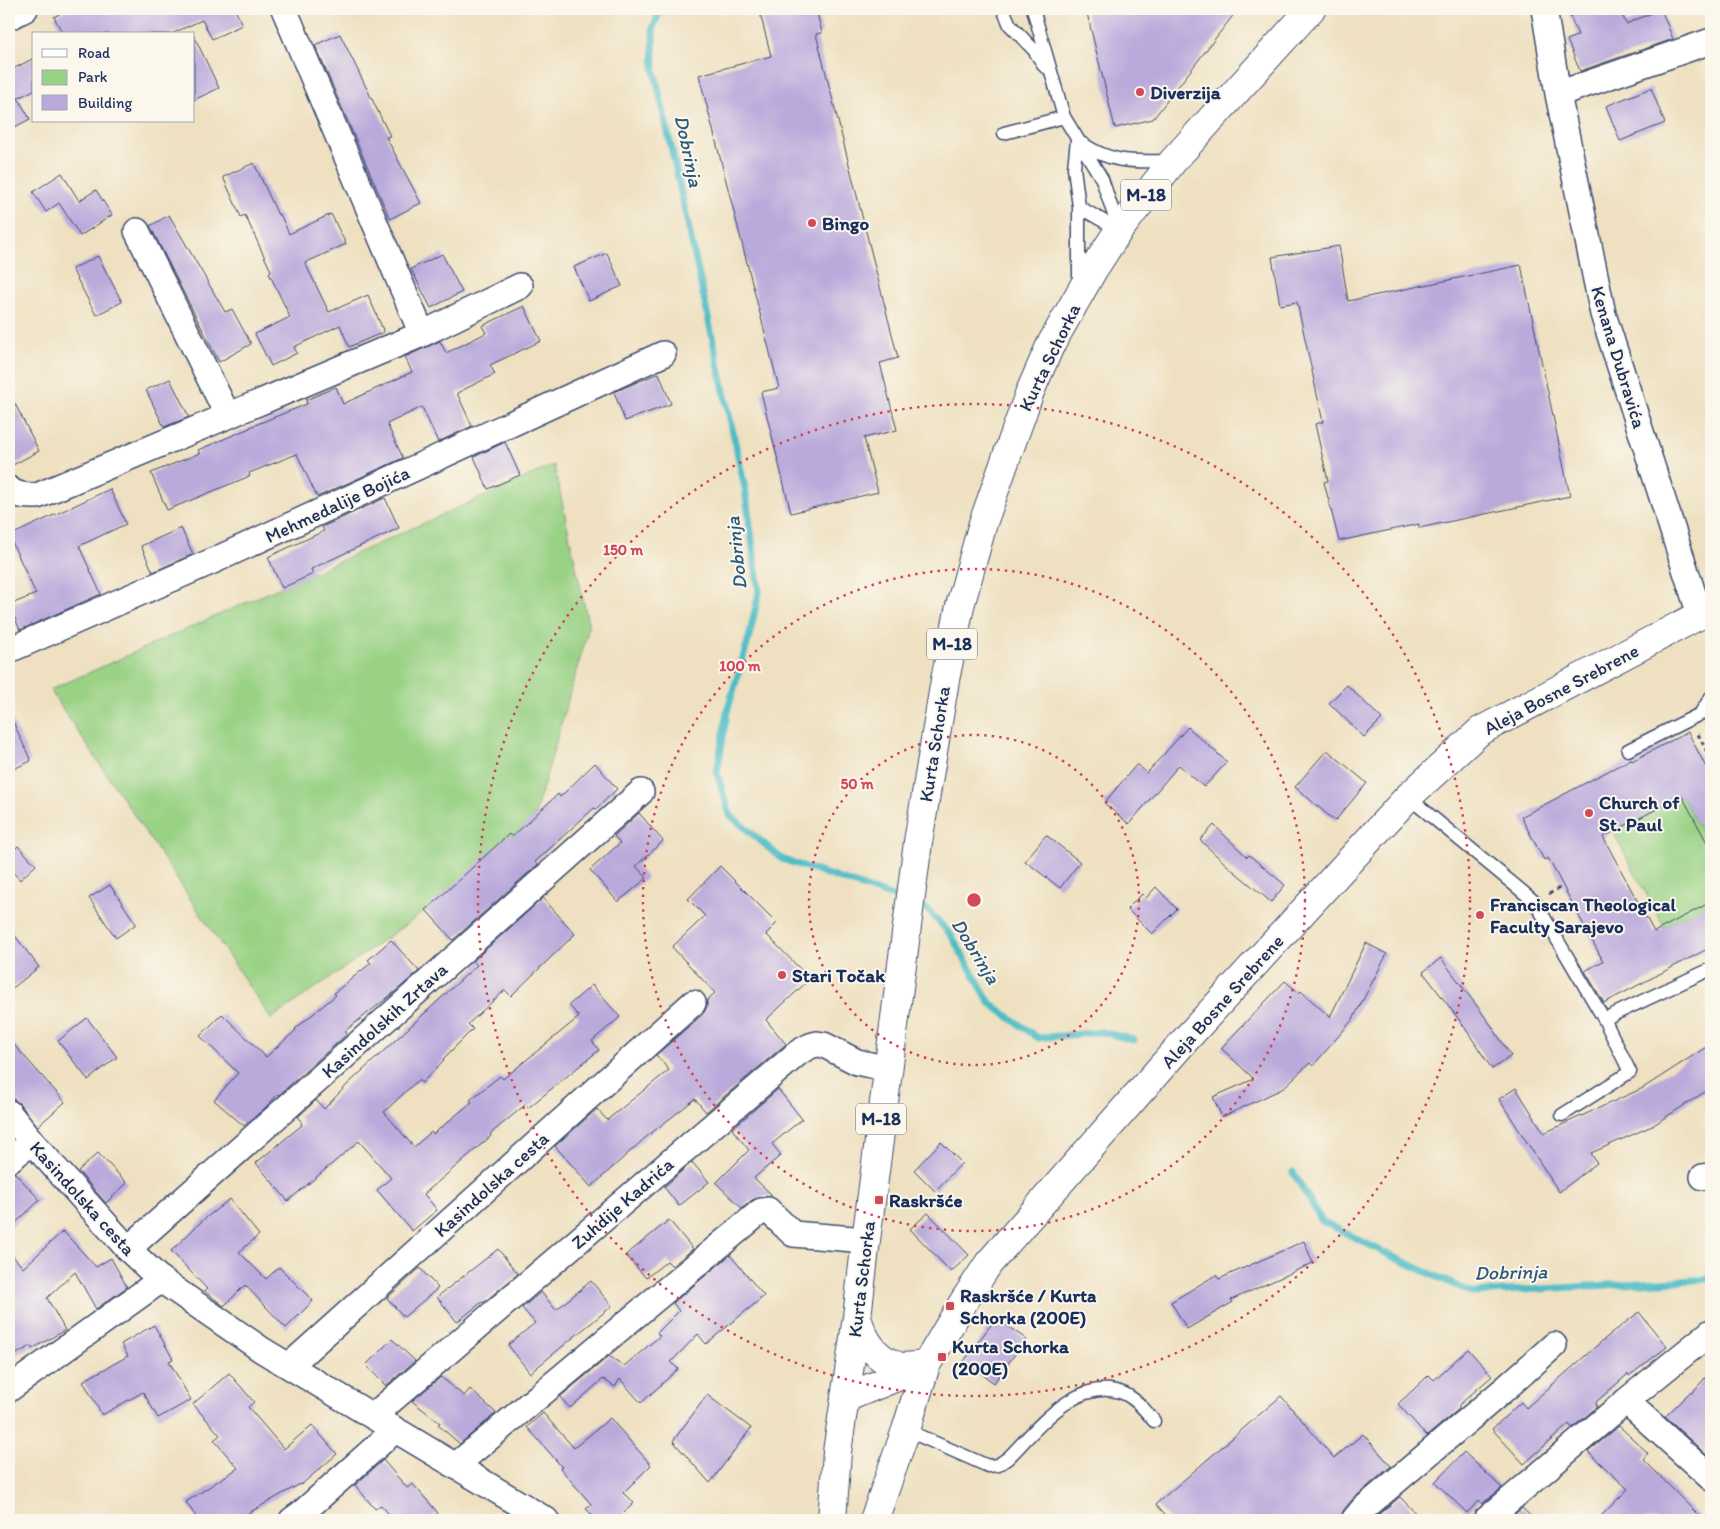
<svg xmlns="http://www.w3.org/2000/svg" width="1720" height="1529" viewBox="0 0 1720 1529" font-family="Itim,sans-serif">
  <rect width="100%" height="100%" fill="#fbf7ec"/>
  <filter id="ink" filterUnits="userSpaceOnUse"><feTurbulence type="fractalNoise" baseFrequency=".02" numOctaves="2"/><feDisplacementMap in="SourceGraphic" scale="10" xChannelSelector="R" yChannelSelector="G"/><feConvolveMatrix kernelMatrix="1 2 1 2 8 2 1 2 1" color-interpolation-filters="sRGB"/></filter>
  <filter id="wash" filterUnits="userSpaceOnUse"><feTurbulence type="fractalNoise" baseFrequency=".0096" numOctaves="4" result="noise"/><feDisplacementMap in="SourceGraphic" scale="20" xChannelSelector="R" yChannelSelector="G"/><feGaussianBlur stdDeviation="1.12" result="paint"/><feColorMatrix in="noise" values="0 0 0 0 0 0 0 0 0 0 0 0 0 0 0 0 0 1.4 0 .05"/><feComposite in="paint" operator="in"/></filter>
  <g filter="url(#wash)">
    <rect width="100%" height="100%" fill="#eee0c0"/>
    <!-- green -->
    <path fill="#9ad285" stroke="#5a8072" d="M554,465l35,162 -61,212 -257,180 -221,-329z
      M1682,796l29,55v51l-47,25 -51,-95z"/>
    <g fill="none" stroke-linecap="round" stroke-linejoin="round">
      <!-- stream -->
      <path stroke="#4ebcc6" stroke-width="7" d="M661,9l-8,19 1,40 91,420 14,104 -10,45 -22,75 -10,61 13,42 52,44 123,42
        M915,905l12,4 24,26 39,68 48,35 64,-6 32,8
        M1293,1172l29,49 67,34 84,38 238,-14"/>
    </g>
    <g id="blocks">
      <!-- building -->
      <path fill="#baa9db" d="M69,9h166l7,16 -30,14 -10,-19 -31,14h-108l-9,-17z
        M759,9h57l6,24 -6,1 82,324 -18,5 17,67 -33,8 14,54 -87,21 -30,-121 18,-4 -80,-313 72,-19z
        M1086,9h152l-85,110 -38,9z
        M1567,9h53l6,15 35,-15 12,30 -93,32 -13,-31 11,-5z
        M340,34l50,102 -4,1 35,66 -31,16 -75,-174z
        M194,36l25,52 -25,12z
        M34,58v32l-16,8 12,21 -21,11v-59z
        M1651,88l14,35 -45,18 -14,-35z
        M254,163l24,52 2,-1 9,20 42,-20 15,30 -41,19 24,49 39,-17 16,37 -35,15 -9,-22 -46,22 3,6 -26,13 -16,-32 35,-17 -21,-44 2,-2 -26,-56 -4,2 -18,-40z
        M62,173l17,28 17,-11 16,25 -32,21 -21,-33 -13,9 -13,-20z
        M169,215l56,97 7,-3 19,35 -32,18 -69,-136z
        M1339,246l9,55 173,-36 49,231 -151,32v-4l-80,17 -15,-59 4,-1 -13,-57 8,-2 -26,-120 -17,3 -8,-48z
        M607,253l15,33 -33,15 -15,-34z
        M442,254l20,38 -31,16 -20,-39z
        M98,256l24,46 -26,13 -24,-46z
        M524,306l17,35 -51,24 5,9 -38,19 15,33 -34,16 -16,-35 -35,17 16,34 -86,39 -20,-43 -48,19 1,3 -83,34 -16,-37 49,-20 -2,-3 52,-22v-1l57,-23 -1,-4 30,-13 7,17 69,-32 -7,-15 35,-16 6,12 40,-20 -4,-7z
        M659,373l12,31 -46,17 -11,-29z
        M170,379l19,38 -25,10 -18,-37z
        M9,392l30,59 -30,16z
        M505,442l15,33 -32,14 -14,-32z
        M110,489l16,35 -47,22 22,48 -81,36 -11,-25 27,-11 -27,-58z
        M385,498l14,30 -88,41 2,5 -31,14 -14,-31 56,-26 -2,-4z
        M181,528l12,26 -40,18 -12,-26z
        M1347,685l35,34 -18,18 -35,-34z
        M9,713l22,48 -22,10z
        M1188,727l39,35 -23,25 -25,-22 -50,59 -25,-21 33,-39 10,9z
        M1688,732l23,45v73l-29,-54 -79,41 51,95 57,-30v45l-107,56 -19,-32 18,-10 -55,-103 -4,2 -23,-43 110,-58 1,2z
        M1327,750l40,33 -32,38 -40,-34z
        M595,763l22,26 -21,20 -2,-1 -59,54 3,3 -3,2 -82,73 -27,-30 83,-76 3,3 46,-43 2,3z
        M639,813l24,28 -27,25 11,12 -29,24 -28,-32 30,-27 -6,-7z
        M1214,825l33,32 2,-2 36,30 -14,17 -41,-34 -30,-28z
        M1046,835l34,27 -20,26 -35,-27z
        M18,846l18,19 -16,15 -11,-12v-13z
        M720,866l57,57 -11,11 44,45 -44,41 20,24 -80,68 -11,-13 -50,39 -54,49 -36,-41 42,-37 10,11 62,-50 -13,-15 47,-41 4,-7v-7l8,-7 -43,-46 33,-31 -17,-17z
        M110,885l26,39 -20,14 -27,-40z
        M1156,887l21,22 -25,25 -25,-25 15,-15 4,4z
        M543,898l32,36 -64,62 -6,-6 -37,34 5,5 -30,30 1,1 -22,23 -4,-3 -34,32 30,35 17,-15 2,2 39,-32 -2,-2 30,-24 3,3 76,-62 -10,-12 23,-20 28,32 -28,24 7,9 -71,58 -3,-3 -35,29 1,2 -67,58 13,16 -25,21 -35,-41 14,-12 -32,-37 -71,60 -32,-38 46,-38 -1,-2 1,-2 -4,-4 18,-17 8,9 24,-25 129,-119 -4,-4z
        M9,928l30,39 -30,24z
        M391,940l28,31 -23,20 -51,40 2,3 -68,61 -1,-1 -12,13 -22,19 -30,-26 24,-27 -38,-37 22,-22 44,43 30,-27 -1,-1 41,-34 -2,-2 37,-30 -3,-3z
        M1366,943l21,11 -34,65 -40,47 -3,-3 -28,26 -60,28 -9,-20 41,-18 -33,-31 64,-67 14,12 2,-2 29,26z
        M1441,958l50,67 20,31 -19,13 -29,-44 -40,-53z
        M87,1018l30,39 -29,23 -30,-39z
        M9,1039l56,63 -27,24 -18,-22 -11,-9z
        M1711,1044v44l-59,38 -61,27 6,10 -38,29 -60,-93 17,-11 28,45 99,-45z
        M778,1089l24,30 -30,25 9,11 -27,23 18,17 -20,5 -10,8 -26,-25 33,-33 -17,-21z
        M941,1142l21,21 -27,28 -21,-21z
        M98,1153l29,30 -21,20 -28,-32z
        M692,1162l17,20 -30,24 -15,-19z
        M15,1173l25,27 -31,29v-55z
        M230,1199l29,36 -20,17 27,27 13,-12 34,34 -27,27 -41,-43 -21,21 -20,-15 3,-2 -36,-38 32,-31z
        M928,1213l41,42 -18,17 -41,-43z
        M669,1220l24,29 -21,17 -5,-5 -21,17 -20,-23z
        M63,1231l33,36 15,-9 16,29 -31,22 -21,-37 -28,26 18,32 -33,19 -1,-3 -22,12v-107l14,17z
        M1304,1241l9,22 -82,37 2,2 -46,27 -16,-27 45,-27 3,4z
        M498,1249l20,25 -35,29 -1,-1 -25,20 -20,-25z
        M730,1255l34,41 -58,48 -8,-10 -27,28 7,7 -37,34 -21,-24 -5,8 -12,-8 -33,29 -10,-11 49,-41 15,10 36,-30 -3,-3 22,-22 -6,-8z
        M420,1268l18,20 -34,29 -17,-19z
        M591,1281l21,25 -82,67 -22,-28 27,-22 -13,-15 19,-16 15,18z
        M1639,1312l28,35 -38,29 -1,-2 -32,28 1,5 -25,21 -3,-4 -45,40 -32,-35 29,-27 5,6 76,-67z
        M996,1318l30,21 -32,44 -30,-22z
        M154,1325l19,34 -4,2 22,39 -33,18 -15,-26 -41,23 -19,-34 45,-25 -7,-12z
        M392,1339l23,22 -29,25 -20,-21z
        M1468,1349l24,27 -34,30 2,2 -33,28 -29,-32 31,-29 5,5z
        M1711,1371v88l-46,-42 26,-26 1,2z
        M229,1373l25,29 -6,5 36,42 28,-24 25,29 -36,31 -1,-1 -64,36h-38l-12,-18 52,-34 -24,-28 6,-5 -27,-31z
        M441,1377l23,19 6,-7 26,24 -36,31 -22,-19 2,-2 -28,-22z
        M707,1395l44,33 -41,55 -37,-42z
        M1281,1396l53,62 29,-24 28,32 -39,34 -9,11 -3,9h-170l-14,-16z
        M543,1413l31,35 36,-30 41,47 -28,28 11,10 -17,17h-20l-11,-11 5,-5 -31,-36 2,-1 -35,-40z
        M1619,1426l29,27 -5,6 60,61h-106l31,-31 -40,-37z
        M1464,1452l38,36 -20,16 -3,-4 -12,13 -32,-31z
        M383,1460l24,28 6,-4 25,29 -9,7h-35l-13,-15 -6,4 -20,-24z
        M1400,1497l22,23h-50l1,-1z
        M1522,1508l13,12h-27z"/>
    </g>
  </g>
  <g filter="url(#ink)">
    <use href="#blocks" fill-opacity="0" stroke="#3b4a6d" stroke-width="1"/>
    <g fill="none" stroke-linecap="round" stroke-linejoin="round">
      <!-- service casing -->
      <g stroke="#3b4a6d" stroke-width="15">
        <path id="service" d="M1003,9l7,16 24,25 11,17
          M1033,9l31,108 38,62 17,51
          M1004,133l60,-16
          M1077,140l-3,28 5,39 40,23
          M1083,144c31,21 53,17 89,17
          M1079,207v78
          M1628,750l72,-36 11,-17
          M1408,797l127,105 69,117
          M1562,1115l68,-43 -26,-53 107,-50
          M906,1430l82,36 10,-1 10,-7c29,-29 70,-84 117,-64 12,6 21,17 29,27"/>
      </g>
      <!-- minor casing -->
      <g stroke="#3b4a6d" stroke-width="28">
        <path id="minor" d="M284,9l138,325
          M1544,9l14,85 45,220 97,301
          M9,17l16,-8
          M1558,94l153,-53
          M137,231l91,185
          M9,489c7,7 18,7 28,7l385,-162 98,-48
          M9,650l206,-90 448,-206
          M9,1113l23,29 96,107 33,31 101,70 284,170
          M9,1160l23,-18
          M1703,1177l8,-1
          M128,1249l513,-457
          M289,1366l404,-363
          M9,1389l152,-109
          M1626,1401l85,77
          M373,1416l426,-364 11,-6 7,-2 7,1 33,17 31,7
          M455,1466l306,-255 7,-1 25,24 73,6
          M292,1520l11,-8 92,-82
          M1354,1520l9,-11 144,-122 47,-42
          M1486,1520l140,-119 85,-69"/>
      </g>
      <!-- tertiary casing -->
      <g stroke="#3b4a6d" stroke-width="30">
        <path id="tertiary" d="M845,1398l81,-33
          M874,1520l32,-90 20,-65 38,-64 25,-38 198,-225 221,-241 72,-66 231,-122"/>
      </g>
      <!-- primary casing -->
      <g stroke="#3b4a6d" stroke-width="30">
        <path id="primary" d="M857,1317c6,22 18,42 41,49 8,2 20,-1 28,-1
          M832,1520l5,-68 20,-135 9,-77 52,-398 27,-162 15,-74 23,-83 46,-129 21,-48 43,-76 26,-40 54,-69 138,-152"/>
      </g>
      <!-- path -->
      <path stroke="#3b4a6d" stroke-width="3" stroke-dasharray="4 4" stroke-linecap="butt" d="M1698,734l13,26
        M1549,894l14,-8"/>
      <!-- service -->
      <use href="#service" stroke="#fff" stroke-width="12"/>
      <!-- minor -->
      <use href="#minor" stroke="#fff" stroke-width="25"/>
      <!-- tertiary -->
      <use href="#tertiary" stroke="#fff" stroke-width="28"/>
      <!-- primary -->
      <use href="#primary" stroke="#fff" stroke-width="28"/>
    </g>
  </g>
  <!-- distance rings -->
  <g fill="none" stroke="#d1495b" stroke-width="2.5" stroke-dasharray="2.5 5">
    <circle cx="974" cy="900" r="165"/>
    <circle cx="974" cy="900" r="331"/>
    <circle cx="974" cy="900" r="496"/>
  </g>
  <!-- markers -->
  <g fill="#d1495b" stroke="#fbf7ec" stroke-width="2">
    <circle cx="1140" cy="92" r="5"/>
    <circle cx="812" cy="223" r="5"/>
    <circle cx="1589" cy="813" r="5"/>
    <circle cx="1480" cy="915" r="5"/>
    <circle cx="782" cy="975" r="5"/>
    <rect x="874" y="1195" width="10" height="10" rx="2.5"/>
    <rect x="945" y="1301" width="10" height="10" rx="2.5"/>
    <rect x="937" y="1352" width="10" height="10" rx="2.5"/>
  </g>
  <g text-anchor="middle" stroke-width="4" stroke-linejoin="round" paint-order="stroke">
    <!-- shield labels -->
    <g fill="#fbf7ec" stroke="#5e6b89" stroke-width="1">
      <rect x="1121" y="179.5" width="50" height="31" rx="4"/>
      <rect x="927" y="628.5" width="50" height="31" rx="4"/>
      <rect x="856" y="1103.5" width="50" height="31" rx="4"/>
    </g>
    <g font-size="18" font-weight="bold" fill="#1b2f5e">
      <text x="1146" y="201">M-18</text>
      <text x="952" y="650">M-18</text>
      <text x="881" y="1125">M-18</text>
    </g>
    <!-- poi labels -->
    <g font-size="19" font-weight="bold" fill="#1b2f5e" stroke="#fbf7ec" text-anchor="start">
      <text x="1150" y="99">Diverzija</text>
      <text x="822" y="230">Bingo</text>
      <text x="1599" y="809">Church of<tspan x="1599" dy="22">St. Paul</tspan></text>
      <text x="1490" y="911">Franciscan Theological<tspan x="1490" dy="22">Faculty Sarajevo</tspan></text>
      <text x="792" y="982">Stari Točak</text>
      <text x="889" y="1207">Raskršće</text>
      <text x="960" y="1302">Raskršće / Kurta<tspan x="960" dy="22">Schorka (200E)</tspan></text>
      <text x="952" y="1353">Kurta Schorka<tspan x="952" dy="22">(200E)</tspan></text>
    </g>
    <!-- street labels -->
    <g font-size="19" fill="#1b2f5e" stroke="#fbf7ec">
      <text transform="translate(1049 357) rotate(-64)" y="7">Kurta Schorka</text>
      <text transform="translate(1619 357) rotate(73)" y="7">Kenana Dubravića</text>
      <text transform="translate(337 504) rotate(-25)" y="7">Mehmedalije Bojića</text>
      <text transform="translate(1561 689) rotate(-28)" y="7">Aleja Bosne Srebrene</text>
      <text transform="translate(934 744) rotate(-81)" y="7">Kurta Schorka</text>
      <text transform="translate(1222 1001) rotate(-48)" y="7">Aleja Bosne Srebrene</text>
      <text transform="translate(384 1020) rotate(-42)" y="7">Kasindolskih Zrtava</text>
      <text transform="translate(491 1184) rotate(-42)" y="7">Kasindolska cesta</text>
      <text transform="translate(83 1198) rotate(48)" y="7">Kasindolska cesta</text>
      <text transform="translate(622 1203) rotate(-41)" y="7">Zuhdije Kadrića</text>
      <text transform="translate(861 1279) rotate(-83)" y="7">Kurta Schorka</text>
    </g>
    <!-- water labels -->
    <g font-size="20" font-style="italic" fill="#2a597d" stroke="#fbf7ec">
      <text transform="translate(689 151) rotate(78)" y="7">Dobrinja</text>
      <text transform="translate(736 553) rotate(-96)" y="7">Dobrinja</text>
      <text transform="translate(976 951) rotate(58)" y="7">Dobrinja</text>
      <text transform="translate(1511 1272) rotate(-1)" y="7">Dobrinja</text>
    </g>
  </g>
  <circle cx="974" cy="900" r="8" fill="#d1495b" stroke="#fbf7ec" stroke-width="2.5"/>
  <g font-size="15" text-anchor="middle" font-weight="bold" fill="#d1495b" stroke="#fbf7ec" stroke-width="4" stroke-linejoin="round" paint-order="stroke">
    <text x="623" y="555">150 m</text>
    <text x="740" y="671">100 m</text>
    <text x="857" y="789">50 m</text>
  </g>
  <!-- margin -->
  <rect width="1720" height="1529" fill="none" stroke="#fbf7ec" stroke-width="30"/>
  <!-- legend -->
  <rect x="32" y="32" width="162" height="90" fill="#fbf7ec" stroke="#a1a7b3"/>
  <rect x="42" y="49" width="25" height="8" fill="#ffffff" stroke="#a1a7b3"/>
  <text x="78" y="58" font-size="15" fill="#1b2f5e">Road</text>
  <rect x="42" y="70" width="25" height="15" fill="#9ad285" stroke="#a1a7b3"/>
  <text x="78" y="82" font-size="15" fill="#1b2f5e">Park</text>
  <rect x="42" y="95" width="25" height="15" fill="#baa9db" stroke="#a1a7b3"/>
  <text x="78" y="108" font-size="15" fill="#1b2f5e">Building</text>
</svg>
